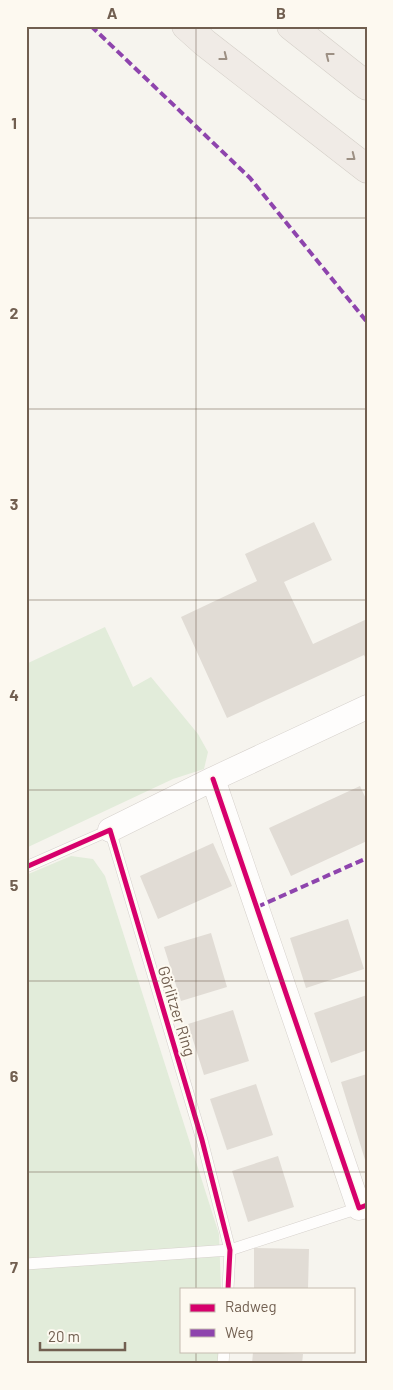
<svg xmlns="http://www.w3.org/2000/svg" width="393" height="1390" viewBox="0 0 393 1390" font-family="Barlow,sans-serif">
  <rect width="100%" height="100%" fill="#f6f4ee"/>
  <!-- green -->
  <path fill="#e2ecda" d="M105,627l28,60 18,-10 47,57 10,18 -4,17 -31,10 -147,69v-184z
    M71,856l22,3 12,17 114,358 2,55h-39v62h38v13h-194v-489z"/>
  <!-- building -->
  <path fill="#e1dcd5" d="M314,522l18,38 -48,22 29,62 54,-25v42l-3,-6 -137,63 -46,-101 76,-36 -12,-27z
    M360,786l7,15v40l-76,35 -22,-48z
    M213,843l19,43 -74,33 -18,-43z
    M348,919l16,50 -58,19 -16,-50z
    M211,933l16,54 -46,14 -17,-54z
    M367,995v55l-36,13 -17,-50z
    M233,1010l16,51 -45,14 -16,-51z
    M367,1074v89h-1l-25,-81z
    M256,1084l17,51 -46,15 -17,-51z
    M278,1156l16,51 -46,15 -16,-51z
    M254,1248l55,1 -1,40h-54z
    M253,1352l50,2 -1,10h-50z"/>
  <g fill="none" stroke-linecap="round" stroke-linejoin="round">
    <!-- service casing -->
    <g stroke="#d6d1cc" stroke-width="12">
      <path id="service" d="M26,867l84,-37 92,310 28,110 -2,39
        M26,1264l204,-14 129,-42
        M223,1364l1,-13"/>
    </g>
    <!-- minor casing -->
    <g stroke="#d6d1cc" stroke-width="25">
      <path id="minor" d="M213,779l146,429 8,-3
        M110,830l103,-51 154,-72"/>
    </g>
    <!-- motorway casing -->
    <g stroke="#d4cfc8" stroke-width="29">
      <path id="motorway" d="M186,26l19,17 162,126
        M291,26l76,60"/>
    </g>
    <!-- service -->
    <use href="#service" stroke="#fefdfc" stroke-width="11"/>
    <!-- minor -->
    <use href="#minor" stroke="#fefdfc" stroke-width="24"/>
    <!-- motorway -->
    <use href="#motorway" stroke="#f0ebe6" stroke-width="28"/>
    <!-- quiet -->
    <path stroke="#8e44ad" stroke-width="4" stroke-dasharray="8 4" stroke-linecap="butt" d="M91,26l159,152 117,144
      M257,907l110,-49"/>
    <!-- cycleway casing -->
    <g stroke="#fdf9f0" stroke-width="8">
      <path id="cycleway" d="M213,779l146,429 8,-3
        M26,867l84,-37 92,310 28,110 -2,39"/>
    </g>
    <!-- cycleway -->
    <use href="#cycleway" stroke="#d6006c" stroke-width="5"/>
  </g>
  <!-- one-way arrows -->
  <defs><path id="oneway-chevron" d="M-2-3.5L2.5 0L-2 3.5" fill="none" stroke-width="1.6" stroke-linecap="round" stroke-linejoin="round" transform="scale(1.25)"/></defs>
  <g stroke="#9d9084">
    <use href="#oneway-chevron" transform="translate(329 56) rotate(-142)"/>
    <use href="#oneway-chevron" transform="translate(224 57) rotate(38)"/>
    <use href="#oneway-chevron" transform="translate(352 157) rotate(38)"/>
  </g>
  <!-- grid -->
  <path fill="none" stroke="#715f50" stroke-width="1" stroke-opacity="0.55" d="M196,26v1263M26,218h341M26,409h341M26,600h341M26,790h341M26,981h341M26,1172h341M196,1351v13"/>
  <g text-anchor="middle" stroke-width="4" stroke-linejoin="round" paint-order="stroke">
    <!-- street labels -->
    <g font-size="16" fill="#715f50" stroke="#fdf9f0">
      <text transform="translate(177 1011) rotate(73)" y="6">Görlitzer Ring</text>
    </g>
  </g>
  <!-- border -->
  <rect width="393" height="1390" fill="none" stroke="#fdf9f0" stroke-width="55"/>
  <!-- legend -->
  <rect x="180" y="1288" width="175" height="65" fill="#fdf9f0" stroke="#c5bbb0"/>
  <rect x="190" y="1304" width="25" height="8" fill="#d6006c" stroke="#c5bbb0"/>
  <text x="225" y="1312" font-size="15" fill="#715f50">Radweg</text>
  <rect x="190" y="1329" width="25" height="8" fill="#8e44ad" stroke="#c5bbb0"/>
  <text x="225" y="1338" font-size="15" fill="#715f50">Weg</text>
  <!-- scale -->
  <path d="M40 1342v8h85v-8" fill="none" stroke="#715f50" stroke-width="2.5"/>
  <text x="48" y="1342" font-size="15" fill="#715f50" stroke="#fdf9f0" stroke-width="4" paint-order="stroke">20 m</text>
  <rect x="28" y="28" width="338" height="1334" fill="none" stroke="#715f50" stroke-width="2"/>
  <g font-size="16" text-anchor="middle" font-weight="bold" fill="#715f50">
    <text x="112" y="19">A</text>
    <text x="281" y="19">B</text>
    <text x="14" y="129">1</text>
    <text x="14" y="319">2</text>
    <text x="14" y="510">3</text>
    <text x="14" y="701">4</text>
    <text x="14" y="891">5</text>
    <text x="14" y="1082">6</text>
    <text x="14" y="1273">7</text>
  </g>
</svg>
